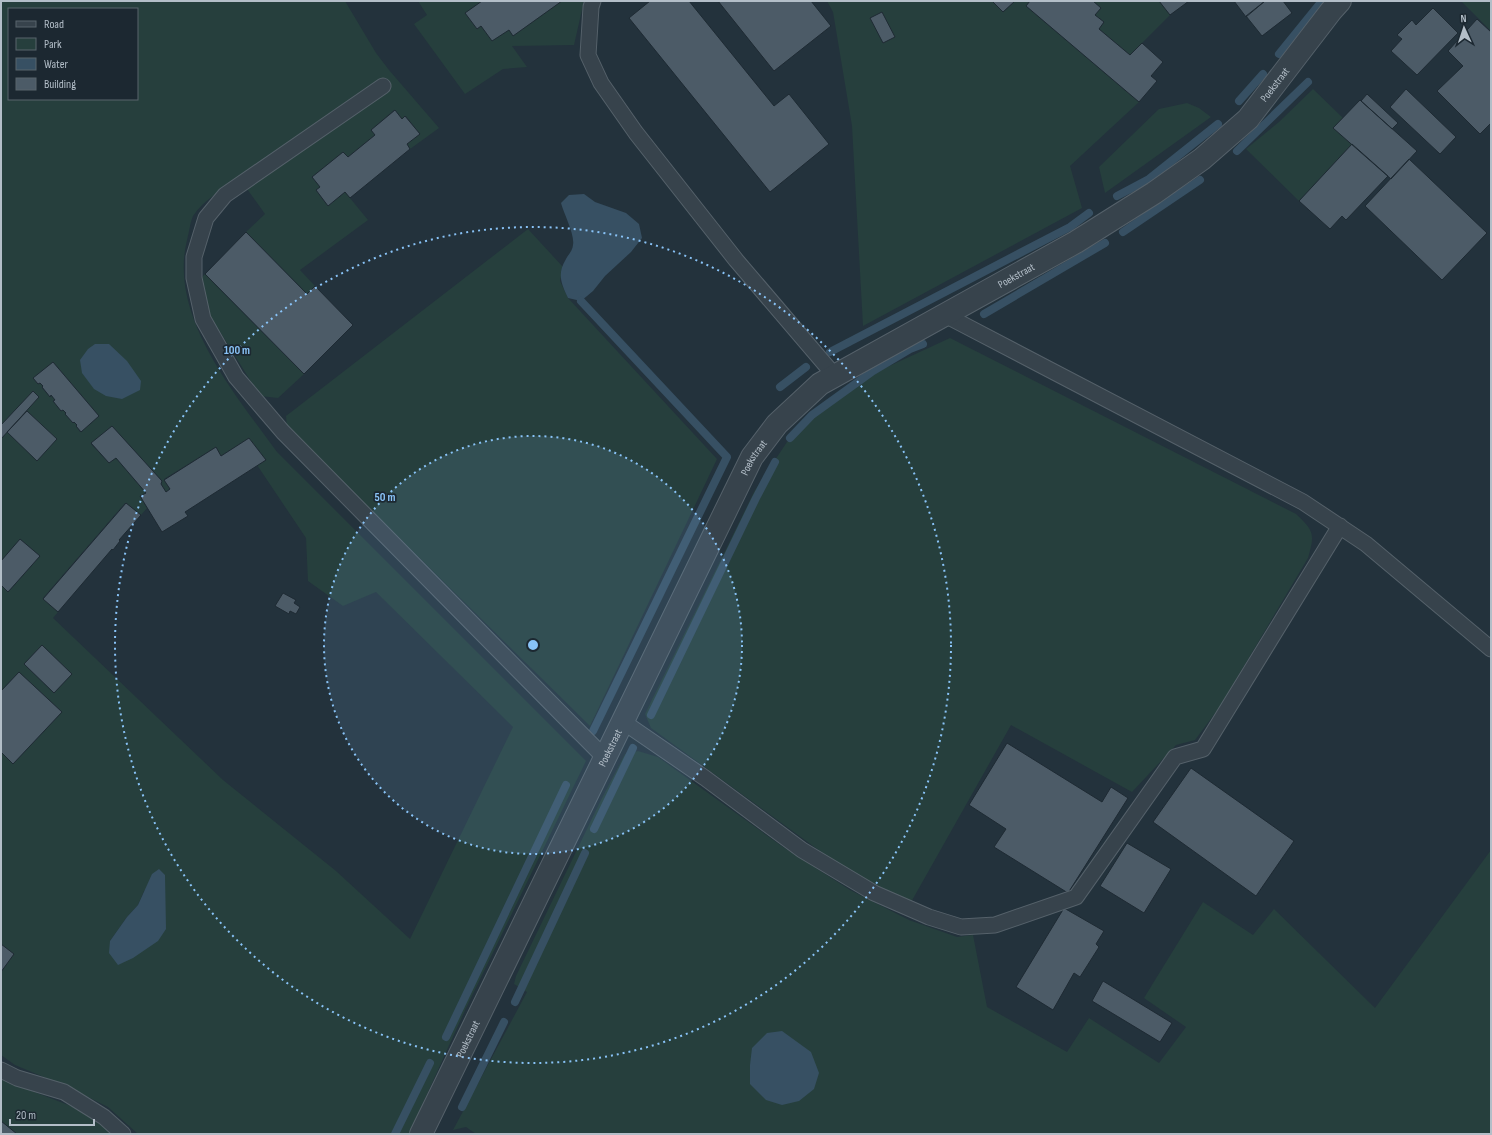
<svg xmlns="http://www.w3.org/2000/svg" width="1492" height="1135" viewBox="0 0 1492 1135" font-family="'Sofia Sans Condensed',sans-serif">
  <rect width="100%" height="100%" fill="#23323c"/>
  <!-- green -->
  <path fill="#263f3d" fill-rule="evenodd" d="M1,1h344l31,52 13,17 50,58 -29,21 -3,-5 12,-11 -13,-17 -4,3 -8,-9 -23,20 4,5 -27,22 -5,-5 -31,25 8,10 -4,3 12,16 17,-14 23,28 -68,50 15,16 -8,8 -61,-62 19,-18 -25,-35c-16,9 -37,21 -47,37 -3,7 -4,17 -6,24 -19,76 48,154 90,212l309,309 -120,247 -57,126h-271l-30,-27 -38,-19 -55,-23 -14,-10v-303l12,12 49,-52 -43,-40 -18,19v-106l8,6 31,-35 -20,-17 -19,22zM9,9h128v90h-128zM53,362l46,54 -19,16 -4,-6 1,-1 -3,-3 -1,1 -10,-13 -2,1 -8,-10 2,-1 -4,-5 -1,2 -8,-9 1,-2 -9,-8zM112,426l50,55 -1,3 5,8 4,-3 -6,-10 52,-32 5,9 28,-18 8,27 49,73 2,43 35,25 33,-14 137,135 -103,212 -74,-68 -113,-91 -170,-162 5,-6 -15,-14 82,-95 16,12 6,-7 -7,-12 6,-3 -30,-35 -7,5 -18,-19zM42,645l30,29 -18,19 -30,-29zM165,876v31l-55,34 17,-24 11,-12 6,-14z
    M418,1h166l-10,44 -62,1 15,21 -24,2 -38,25 -51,-70 13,-9z
    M827,1h165l11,11 12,-11h15l-4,5 113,96 -69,64 12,42 -219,118 -11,-200 -19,-114z
    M1093,1h66l11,14 -40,40 -31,-26 5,-7 -9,-7 5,-7z
    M1461,1h30v30z
    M1313,89l30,29 9,26 -53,57 -53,-52 33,-27z
    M1187,103l12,5 12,9 -106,76 -6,-26 60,-58z
    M528,229l35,38 -3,14 8,17 149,161 -127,267 -283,-279 -20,-20 -1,-11z
    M205,274l99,100 -26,24 -18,-2 -53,-85 -7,-32z
    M950,338l346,176c18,17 19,20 12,44l-89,150 -24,32 -19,5 -44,47 -121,-67 -101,179 -75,-42 -184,-134 -6,-14 110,-224 32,-48 40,-37 43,-30z
    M638,751l20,6 125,90 67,43 59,30 48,17 16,-2 14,72 80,45 22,-34 70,45 27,-36 -42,-29 59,-96 50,33 21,-26 101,99 116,-158v284h-1015l-10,-7 -13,3 74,-138 -13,-8 2,-8 84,-174 25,-48z
    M1,1079l80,31 33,24h-97l-16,-13z"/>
  <!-- water -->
  <path fill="#375063" d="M584,194l11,8 31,11 13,11 3,14 -11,14 -26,24 -12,15 -12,10 -13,-3c-7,-15 -11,-24 -2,-39 2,-4 7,-9 7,-14 2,-10 -9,-31 -12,-42l8,-8z
    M95,344h14l18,17 14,20 -1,9 -18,9 -16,-3 -12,-7 -12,-16 -2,-13 8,-11z
    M159,869l6,6 1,54 -8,12 -25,17 -15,7 -9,-12 1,-12 17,-24 11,-12 14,-31z
    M782,1031l29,21 8,21 -5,16 -15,12 -17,4 -16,-5 -16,-16v-19l2,-17 15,-15z"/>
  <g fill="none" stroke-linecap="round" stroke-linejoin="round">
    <!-- stream -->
    <path stroke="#375063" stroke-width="8" d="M1279,54l43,-53
      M1239,101l24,-27
      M1237,151l71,-69
      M1117,196l32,-17 69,-55
      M1123,232l77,-52
      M581,301l146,156 -134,274
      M984,314l121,-71
      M830,352l240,-125 19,-14
      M780,387l26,-20
      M790,438l22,-23 61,-44 37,-22 13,-5
      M651,715l105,-217 19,-36
      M594,829l39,-81
      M515,1002l70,-149
      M446,1037l120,-252
      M462,1107l42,-85
      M395,1134l35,-71"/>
  </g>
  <!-- building -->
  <path fill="#4c5b67" stroke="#1e2a33" d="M482,1h80l-49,35 -4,-6 -17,11 -11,-15 -4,3 -12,-16z
    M650,1h39l85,105 15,-12 40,50 -59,48 -141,-174z
    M718,1h93l20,25 -57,45z
    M992,1h23l-12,11z
    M1030,1h63l8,7 -6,7 9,7 -5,7 31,26 12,-12 21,19 -12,14 6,5 -18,21 -113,-96z
    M1159,1h30l-19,14z
    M1234,1h31l-19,16z
    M1265,1h18l9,12 -30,23 -16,-20z
    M1433,8l25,25 -41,42 -26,-24 11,-12 -5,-4 15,-15 4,5z
    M882,12l13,25 -12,6 -13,-25z
    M1477,19l14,13v91l-11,11 -43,-43 26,-25 -15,-15z
    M1406,89l50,48 -16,17 -50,-47z
    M1367,94l31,29 -6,6 -31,-28z
    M1360,100l57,51 -26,28 -58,-51z
    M395,110l7,9 3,-3 15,18 -13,10 3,5 -60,49 -5,-6 -17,14 -12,-16 4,-3 -8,-10 31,-25 5,5 27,-22 -4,-5z
    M1352,144l36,32 -42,44 -4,-4 -12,13 -31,-28z
    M1409,159l78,74 -45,47 -77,-74z
    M246,232l61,62 8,-8 38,39 -49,49 -99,-100z
    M53,362l46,54 -18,16 -5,-6 1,-1 -3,-3 -1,1 -8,-9 1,-1 -3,-3 -2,1 -8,-10 2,-1 -4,-5 -1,2 -8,-10 1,-1 -3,-3 -2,1 -5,-6z
    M33,391l6,6 -38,42v-14z
    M27,411l30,28 -20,22 -30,-29z
    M112,426l50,55 -1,3 5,8 4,-3 -6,-9 52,-33 5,9 28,-18 17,22 -81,52 3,4 -26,16 -22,-36 6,-3 -30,-35 -7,5 -18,-20z
    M126,503l15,12 -22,25 1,1 -7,9 -1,-1 -54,63 -15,-13z
    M20,539l20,17 -32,36 -7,-7v-24z
    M283,593l13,7 -2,3 6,4 -4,7 -6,-3 -1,3 -14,-8z
    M42,645l30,29 -18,19 -30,-29z
    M19,672l43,40 -49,52 -12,-12v-61z
    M1007,743l95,59 9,-15 17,11 -60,95 -74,-46 12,-18 -37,-24z
    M1191,768l103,73 -38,55 -103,-74z
    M1127,843l44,26 -27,44 -44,-27z
    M1064,908l40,23 -8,13 3,3 -19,30 -6,-4 -21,37 -37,-23z
    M1,944l13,10 -13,18z
    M1103,981l69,42 -12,19 -68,-41z
    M1,1121l16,13h-16z"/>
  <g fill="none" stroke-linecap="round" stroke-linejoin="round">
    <!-- service casing -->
    <g stroke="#55616a" stroke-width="17">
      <path id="service" d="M593,1l-2,6 -3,48 13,28 35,50 100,127 99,116
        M383,86l-158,109 -19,23 -12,39v21l9,41 33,58 47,55 322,326
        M945,315l358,187 63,42 125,105
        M622,721l83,57 97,72 72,43 55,24 32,10 34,-2 81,-28 99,-140 28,-8 137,-223
        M1,1070l16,8 47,14 40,25 19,17"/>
    </g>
    <!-- minor casing -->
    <g stroke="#55616a" stroke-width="24">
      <g id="minor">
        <path id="s1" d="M421,1134l331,-677 25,-33 43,-40 256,-142 78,-49 48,-34 46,-40 83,-108 9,-10"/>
      </g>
    </g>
    <!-- service -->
    <use href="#service" stroke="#37434c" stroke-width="15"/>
    <!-- minor -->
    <use href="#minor" stroke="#37434c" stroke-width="22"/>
  </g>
  <!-- distance rings -->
  <circle cx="533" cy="645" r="209" fill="#89c3f7" fill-opacity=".12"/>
  <g fill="none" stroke="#89c3f7" stroke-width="2" stroke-dasharray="2 4">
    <circle cx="533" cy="645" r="209"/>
    <circle cx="533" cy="645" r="418"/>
  </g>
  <g text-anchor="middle" stroke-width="3.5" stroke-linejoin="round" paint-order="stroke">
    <!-- street labels -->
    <g font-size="11" fill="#b3bec8" stroke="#1c2831">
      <text dy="4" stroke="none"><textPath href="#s1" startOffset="1402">Poekstraat</textPath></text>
      <text dy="4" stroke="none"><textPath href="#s1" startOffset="1078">Poekstraat</textPath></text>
      <text dy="4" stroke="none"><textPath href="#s1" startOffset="754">Poekstraat</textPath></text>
      <text dy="4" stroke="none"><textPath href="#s1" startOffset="430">Poekstraat</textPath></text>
      <text dy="4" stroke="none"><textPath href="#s1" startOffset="106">Poekstraat</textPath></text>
    </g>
  </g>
  <circle cx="533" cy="645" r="6" fill="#89c3f7" stroke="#1c2831" stroke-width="2"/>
  <g font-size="12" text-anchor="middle" font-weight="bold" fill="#89c3f7" stroke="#1c2831" stroke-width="3.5" stroke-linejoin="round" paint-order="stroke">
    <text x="237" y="354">100 m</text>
    <text x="385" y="501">50 m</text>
  </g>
  <!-- border -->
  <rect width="1492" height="1135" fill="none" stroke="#b3bec8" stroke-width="4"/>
  <!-- legend -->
  <rect x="8" y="8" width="130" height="92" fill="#1c2831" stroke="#58646d"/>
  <rect x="16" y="21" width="20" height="6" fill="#37434c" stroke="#58646d"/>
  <text x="44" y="28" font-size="12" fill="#b3bec8">Road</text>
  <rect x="16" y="38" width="20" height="12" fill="#263f3d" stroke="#58646d"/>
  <text x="44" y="48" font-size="12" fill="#b3bec8">Park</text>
  <rect x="16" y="58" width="20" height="12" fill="#375063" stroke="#58646d"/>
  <text x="44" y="68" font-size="12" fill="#b3bec8">Water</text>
  <rect x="16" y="78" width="20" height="12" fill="#4c5b67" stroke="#58646d"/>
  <text x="44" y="88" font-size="12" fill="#b3bec8">Building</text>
  <!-- north arrow -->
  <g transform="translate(1464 28) rotate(357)" stroke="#1c2831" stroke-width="3" paint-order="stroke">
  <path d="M0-3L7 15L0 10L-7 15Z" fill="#b3bec8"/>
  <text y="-6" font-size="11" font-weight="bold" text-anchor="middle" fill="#b3bec8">N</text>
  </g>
  <!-- scale -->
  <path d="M10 1119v6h84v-6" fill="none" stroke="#b3bec8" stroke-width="2"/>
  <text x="16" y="1119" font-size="12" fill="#b3bec8" stroke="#1c2831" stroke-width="3" paint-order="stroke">20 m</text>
</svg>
